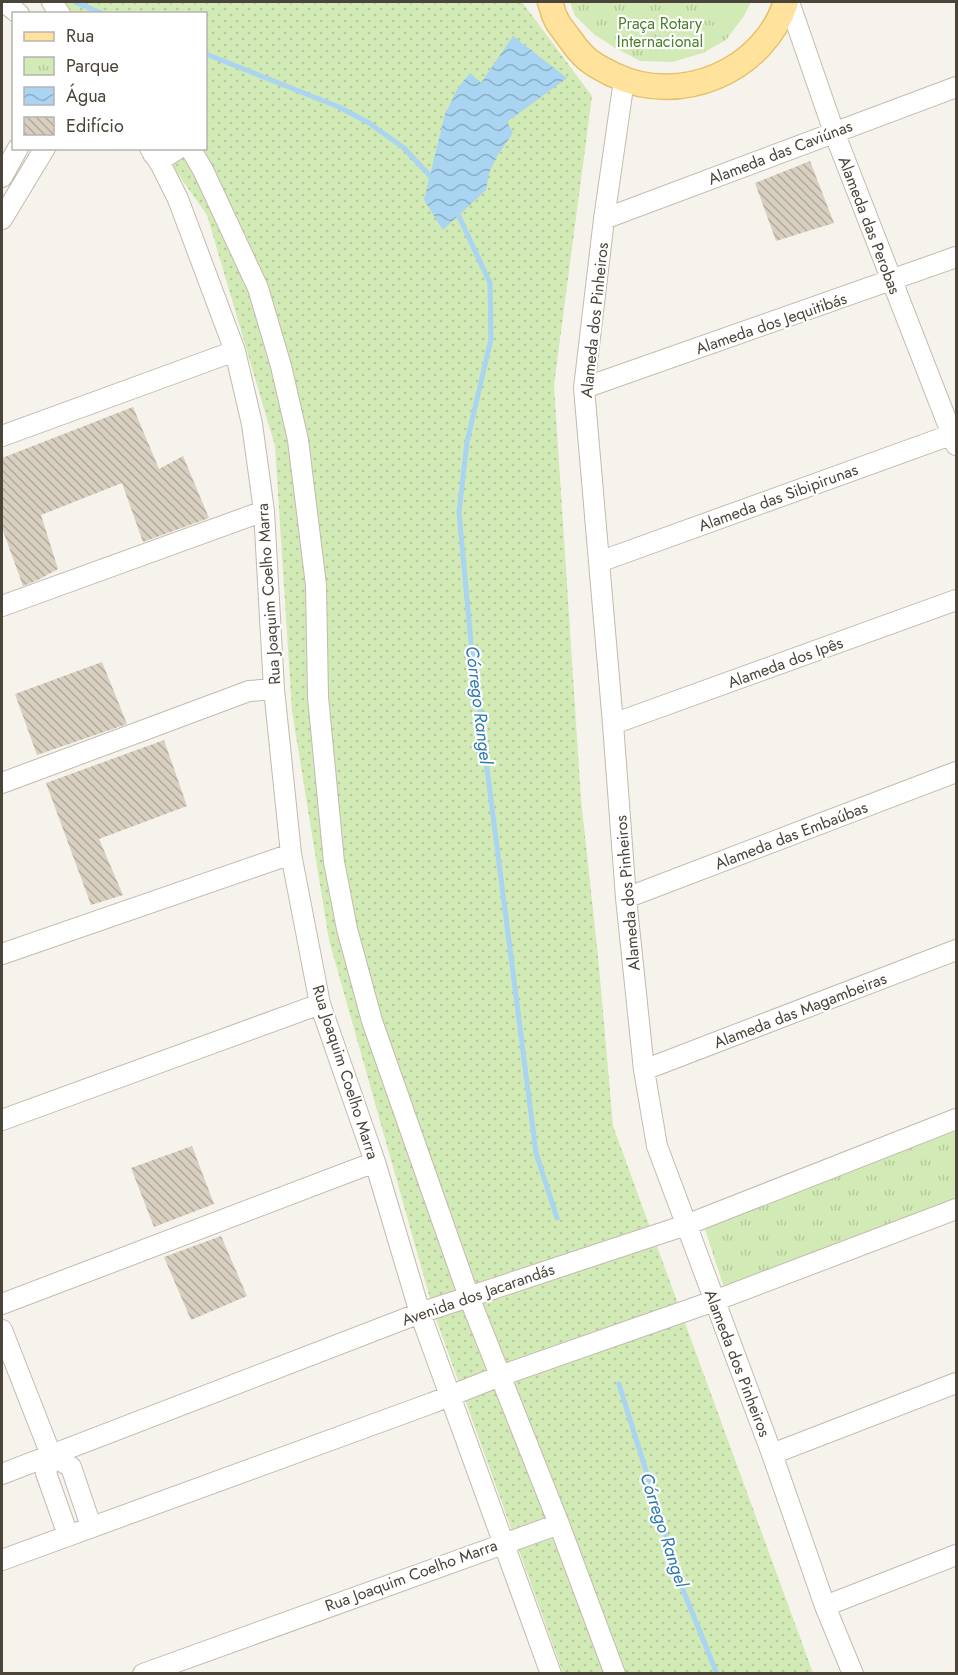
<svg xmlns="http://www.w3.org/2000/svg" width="958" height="1675" viewBox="0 0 958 1675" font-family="Jost,sans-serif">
  <defs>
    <pattern id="grass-dots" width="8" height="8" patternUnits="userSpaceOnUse" patternTransform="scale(1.5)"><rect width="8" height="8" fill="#d2eab5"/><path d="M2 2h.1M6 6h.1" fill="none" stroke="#b6ca9c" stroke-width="1.8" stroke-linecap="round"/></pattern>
    <pattern id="park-tufts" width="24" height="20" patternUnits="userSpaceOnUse" patternTransform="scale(1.5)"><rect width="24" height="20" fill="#d2eab5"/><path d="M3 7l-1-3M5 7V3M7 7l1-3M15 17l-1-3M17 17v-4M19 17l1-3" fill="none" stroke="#b6ca9c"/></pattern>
    <pattern id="water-waves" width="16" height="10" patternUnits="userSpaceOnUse" patternTransform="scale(1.5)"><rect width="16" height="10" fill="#a9d4f2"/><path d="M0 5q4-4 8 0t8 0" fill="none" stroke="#8caec5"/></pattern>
    <pattern id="building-back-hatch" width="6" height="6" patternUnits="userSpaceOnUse" patternTransform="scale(1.5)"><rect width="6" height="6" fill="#d8cfc1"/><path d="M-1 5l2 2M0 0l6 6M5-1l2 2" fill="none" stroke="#b1aa9e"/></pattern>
  </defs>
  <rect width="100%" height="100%" fill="#f6f3ec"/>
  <!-- grass -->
  <path fill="url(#grass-dots)" d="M63,2h459l70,94 -38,289 27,414 17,157 15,170 200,547h-250l-128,-357 -106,-376 -37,-229 -17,-265 -68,-231 -47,-66 46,-1v-134l-138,-1z"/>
  <!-- park -->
  <path fill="url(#park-tufts)" d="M570,2h181l-7,14 -18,24 -23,13 -31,9 -32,-1 -28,-15 -17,-11 -20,-19z
    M956,1131v70l-232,87 -20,-62z"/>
  <!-- pitch -->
  <path fill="#d2eab5" d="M716,2h25l-15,26 -19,-9z
    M697,29l7,19 -37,12 -6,-18z"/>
  <!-- water -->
  <path fill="url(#water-waves)" d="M513,36l54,42 -60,44 6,11 -16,23 -8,17 -3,17 -43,40 -19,-30 21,-86 13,-26 12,-15 11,10z"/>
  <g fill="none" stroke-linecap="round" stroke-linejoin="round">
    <!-- stream -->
    <path stroke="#a9d4f2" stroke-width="5" d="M77,3l27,11
      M206,54l133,53 30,16 35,25 31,33
      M456,210l34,73 1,56 -24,103 -8,70 12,131 65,510 21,65
      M619,1384l63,203 35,87"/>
  </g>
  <!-- building -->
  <path fill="url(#building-back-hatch)" d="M810,161l24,62 -58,18 -21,-58z
    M133,407l26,62 24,-13 26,62 -66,24 -21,-59 -81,32 17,54 -20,11 -15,6 -21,-58v-70z
    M102,662l25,62 -90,31 -22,-61z
    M164,740l23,66 -88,33 24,56 -32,10 -45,-122z
    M192,1146l22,58 -60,23 -23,-59z
    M221,1236l26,60 -56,24 -27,-63z"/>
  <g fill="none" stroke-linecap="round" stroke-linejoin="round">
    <!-- minor casing -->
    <g stroke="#c2bbae" stroke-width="22">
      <path id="minor" d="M4,2l15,12
        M52,2l8,12
        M789,2l45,130 122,313
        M624,80l-20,139 -20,169 29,336 13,174 18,172 13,76 115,308 53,152 28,68
        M150,148l11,17 17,34 57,152 17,73 12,87 10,178 17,165 29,150 55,158 45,151 131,361
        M190,148l13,22 55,118 23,78 17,74 18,145 2,112 16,165 13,67 25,92 97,276 90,227 56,150
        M153,154l15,1 11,-7
        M2,177l16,-29
        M2,219l43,-71
        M604,219l352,-132
        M584,388l372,-131
        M2,436l233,-85
        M599,562l357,-129
        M2,606l262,-95
        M613,724l343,-124
        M2,783l247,-92 25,-2
        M626,898l330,-126
        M2,954l289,-100
        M644,1070l312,-120
        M2,1120l318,-116
        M2,1304l373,-142
        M2,1330l49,125 20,12 20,59
        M772,1454l184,-71
        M51,1455l-5,18 22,62
        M2,1474l418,-161 266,-88 270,-106
        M2,1560l430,-157 68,-27 214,-75 242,-92
        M825,1606l131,-51
        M143,1674l416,-150"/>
    </g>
    <!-- major casing -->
    <g stroke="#e6c16a" stroke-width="27">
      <path id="major" d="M550,2c2,5 3,12 6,17 3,7 9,13 13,19 4,5 7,10 11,14 9,11 22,17 34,23 66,32 150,-4 172,-73"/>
    </g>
    <!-- minor -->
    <use href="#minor" stroke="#fff" stroke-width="20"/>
    <!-- major -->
    <use href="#major" stroke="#ffe39c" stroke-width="24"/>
  </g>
  <g text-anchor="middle" stroke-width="4.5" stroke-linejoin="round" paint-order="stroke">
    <!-- park labels -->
    <g font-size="16" fill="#4a7f2a" stroke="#fff">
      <text x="660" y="29">Praça Rotary<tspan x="660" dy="18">Internacional</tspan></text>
    </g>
    <!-- street labels -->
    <g font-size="16" fill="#4b4439" stroke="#fff">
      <text transform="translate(780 152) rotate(-21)" y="6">Alameda das Caviúnas</text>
      <text transform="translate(870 225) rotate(69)" y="6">Alameda das Perobas</text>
      <text transform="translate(594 320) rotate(-84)" y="6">Alameda dos Pinheiros</text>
      <text transform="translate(771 323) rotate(-19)" y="6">Alameda dos Jequitibás</text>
      <text transform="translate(778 497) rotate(-20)" y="6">Alameda das Sibipirunas</text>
      <text transform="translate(268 594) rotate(-94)" y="6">Rua Joaquim Coelho Marra</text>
      <text transform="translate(785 662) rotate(-20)" y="6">Alameda dos Ipês</text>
      <text transform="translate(791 835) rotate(-21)" y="6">Alameda das Embaúbas</text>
      <text transform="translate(627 893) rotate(-95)" y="6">Alameda dos Pinheiros</text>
      <text transform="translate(800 1010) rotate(-21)" y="6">Alameda das Magambeiras</text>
      <text transform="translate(346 1072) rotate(72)" y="6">Rua Joaquim Coelho Marra</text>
      <text transform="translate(478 1294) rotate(-19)" y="6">Avenida dos Jacarandás</text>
      <text transform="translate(738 1363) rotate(69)" y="6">Alameda dos Pinheiros</text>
      <text transform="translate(411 1575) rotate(-20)" y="6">Rua Joaquim Coelho Marra</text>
    </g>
    <!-- water labels -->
    <g font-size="18" font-style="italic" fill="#2e7ab2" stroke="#fff">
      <text transform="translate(479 705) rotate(83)" y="6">Córrego Rangel</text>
      <text transform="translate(664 1530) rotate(72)" y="6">Córrego Rangel</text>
    </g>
  </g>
  <!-- border -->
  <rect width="958" height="1675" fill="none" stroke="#4b4439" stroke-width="6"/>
  <!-- legend -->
  <rect x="12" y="12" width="195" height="138" fill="#ffffff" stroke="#b7b4b0" stroke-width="1.5"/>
  <rect x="24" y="32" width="30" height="9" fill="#ffe39c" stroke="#b7b4b0" stroke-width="1.5"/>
  <text x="66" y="42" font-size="18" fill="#4b4439">Rua</text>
  <rect x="24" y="57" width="30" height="18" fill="url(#park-tufts)" stroke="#b7b4b0" stroke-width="1.5"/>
  <text x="66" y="72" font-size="18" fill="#4b4439">Parque</text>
  <rect x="24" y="87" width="30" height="18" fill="url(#water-waves)" stroke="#b7b4b0" stroke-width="1.5"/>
  <text x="66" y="102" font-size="18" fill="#4b4439">Água</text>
  <rect x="24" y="117" width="30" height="18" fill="url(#building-back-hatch)" stroke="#b7b4b0" stroke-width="1.5"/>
  <text x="66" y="132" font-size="18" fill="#4b4439">Edifício</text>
</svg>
